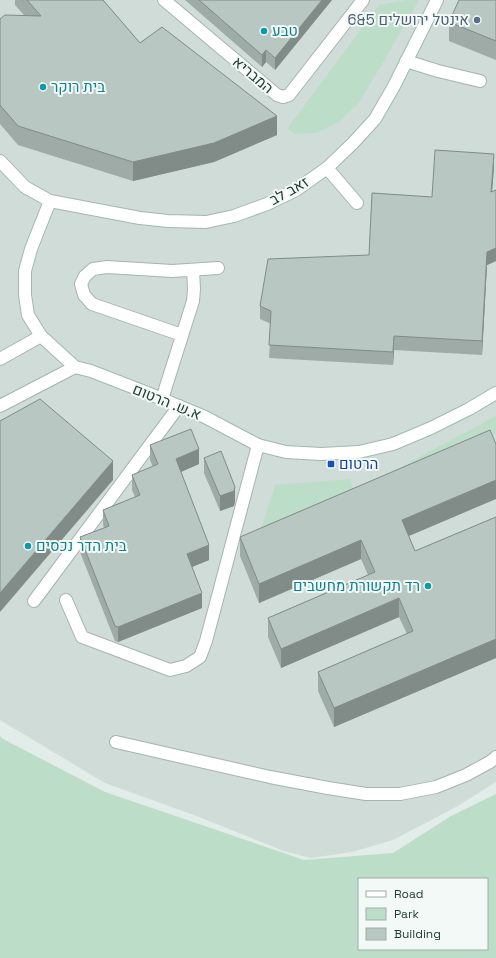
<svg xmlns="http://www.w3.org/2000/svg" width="496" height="958" viewBox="0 0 496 958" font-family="'Space Grotesk',Heebo,sans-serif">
  <rect width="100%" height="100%" fill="#e2ece8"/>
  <!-- built -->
  <path fill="#d0dcd7" d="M0,0h496v782l-40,25 -63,33 -41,12 -41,6 -27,-7 -90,-36 -89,-32 -105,-63z"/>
  <!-- green -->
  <path fill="#bcddc7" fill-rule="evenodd" d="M406,0h13l-40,69 -21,35 -19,18 -22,11 -22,1 -8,-5 92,-124z
    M496,416v18l-90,42 -5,-9z
    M350,479l6,18 -96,36 15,-48z
    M0,736l3,3 102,53 199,68 89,-7 58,-37 45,-22v164h-496zM359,879h128v70h-128z"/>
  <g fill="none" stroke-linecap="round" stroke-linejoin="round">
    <!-- lane casing -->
    <g stroke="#a5b4af" stroke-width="14">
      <path id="lane" d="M406,61l32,10 42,10
        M327,168l30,35
        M182,335l-90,-31 -8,-9 -3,-11 4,-8 8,-7 14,-2 65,4 46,-3
        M0,359l41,-23
        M162,399l31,-98 1,-12 -1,-19
        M66,600l16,37 88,33 16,-4 14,-9 6,-16 52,-196
        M34,601l145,-195"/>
    </g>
    <!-- street casing -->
    <g stroke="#a5b4af" stroke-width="14">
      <path id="street" d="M164,0l113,95 6,2 6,-2 74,-95
        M0,406l75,-39
        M116,742l154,35 58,11 38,6h34l36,-7 30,-12 24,-13 6,-5"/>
    </g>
    <!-- secondary casing -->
    <g stroke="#a1b8b1" stroke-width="14">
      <path id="secondary" d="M0,161l25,26 25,14 90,17 28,3 38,1 28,-6 33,-12 29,-14 31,-22 26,-25 22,-24 19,-33 43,-86
        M50,201l-19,48 -6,22v24l3,20 13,21 34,31 16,4 54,21 60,25 53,28 28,7 35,2 38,-2 34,-8 38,-16 38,-19 27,-16"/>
    </g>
    <!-- lane -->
    <use href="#lane" stroke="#fff" stroke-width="12"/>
    <!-- street -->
    <use href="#street" stroke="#fff" stroke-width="12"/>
    <!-- secondary -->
    <use href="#secondary" stroke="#fff" stroke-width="12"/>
  </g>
  <!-- wall -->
  <path fill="#9eaba6" d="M15,0h88l37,43 137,92 -63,27 -81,19 -115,-36 -18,-21v-105l24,-4 -9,-10z
    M185,0h147l-57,70 -9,-8 -4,5z
    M496,0v60l-47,-19v-19z
    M494,167l-2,25 4,-2v71l-9,4 -5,90 -88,-5 -1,15 -124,-7 2,-34 -11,-5v-13l109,-51 63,-58z
    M150,445l49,19 -18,8 28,88 -17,7 10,41 -84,34 -3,-1 -35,-89v-15l24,-9 -1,-4v-14l32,-13 -3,-7v-15l21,-8 -3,-7z
    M204,458l31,43 -1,5 -14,5 -16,-38z
    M496,517v141l-162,69 -16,-36v-19l89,-38 -8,-17 -118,51 -13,-31v-19l100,-43 -7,-16 -102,44 -19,-47v-19l169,-1 6,15z"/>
  <!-- shaded-wall -->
  <path fill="#818b87" d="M322,0h10l-57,70v-12z
    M266,50v12l-4,5v-12z
    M277,116v19l-63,27 -81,19v-19z
    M494,154v13l-3,38v-13z
    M496,248v13l-9,4 -5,90v-14l5,-89z
    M394,336v14l-1,15v-13z
    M199,449v15l-23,10v-15z
    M113,461v19l-113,132v-19z
    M496,480v19l-94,40v-19z
    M235,487v14l-1,5 -14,5v-15z
    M361,540v19l-102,44v-19z
    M209,545v15l-22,9v-15z
    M202,593v15l-84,34v-15z
    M399,598v19l-118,51v-19z
    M496,639v19l-162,69v-19z"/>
  <!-- building -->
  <path fill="#b8c7c1" stroke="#818b87" d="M27,0h76l37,43 22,-16 115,89 -63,27 -81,19 -115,-36 -18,-21v-86l5,-4 36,1z
    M199,0h123l-47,58 -9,-8 -4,5z
    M459,0h37v41l-47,-19z
    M435,150l59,4 -3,38 5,-2v58l-9,4 -5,89 -88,-5 -1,16 -124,-7 2,-34 -11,-5 8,-47 101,-4 3,-62 60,4z
    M40,399l73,62 -113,132v-172z
    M191,429l8,20 -23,10 33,86 -22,9 15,39 -84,34 -3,-1 -35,-89 29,-11 -6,-16 37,-15 -8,-20 26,-11 -8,-19z
    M490,430l6,14v36l-94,40 13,31 81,-34v122l-162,69 -16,-36 95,-41 -14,-33 -118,51 -13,-31 107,-46 -14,-32 -102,44 -19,-47z
    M221,451l14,36 -1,4 -14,5 -16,-38z"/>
  <!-- markers -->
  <circle fill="#5c6f8a" stroke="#f3f9f6" stroke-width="1.5" cx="477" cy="20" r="4"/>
  <g fill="#0f9aa8" stroke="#f3f9f6" stroke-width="1.5">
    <circle cx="264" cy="31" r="4"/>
    <circle cx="43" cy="87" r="4"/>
    <circle cx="28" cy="546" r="4"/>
    <circle cx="428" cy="586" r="4"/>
  </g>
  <rect fill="#1a4fb4" stroke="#f3f9f6" stroke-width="1.5" x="327" y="460" width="8" height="8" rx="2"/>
  <g text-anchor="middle" stroke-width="4" stroke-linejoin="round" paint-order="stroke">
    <!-- service labels -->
    <g font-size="15" fill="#4e5e75" stroke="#f3f9f6" text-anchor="end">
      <text x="469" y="25">אינטל ירושלים 5&amp;6</text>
    </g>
    <!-- culture labels -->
    <g font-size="15" fill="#0d838f" stroke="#f3f9f6" text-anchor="start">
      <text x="272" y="36">טבע</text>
      <text x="51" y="92">בית רוקר</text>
      <text x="36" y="551">בית הדר נכסים</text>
      <text x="420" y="591" text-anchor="end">רד תקשורת מחשבים</text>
    </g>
    <!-- street labels -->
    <g font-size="15" fill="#233d37" stroke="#f3f9f6">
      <text transform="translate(253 75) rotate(40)" y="5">המבריא</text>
      <text transform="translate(289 191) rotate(-29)" y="5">זאב לב</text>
      <text transform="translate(167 402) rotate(22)" y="5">א.ש. הרטום</text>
    </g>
    <!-- transit labels -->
    <g font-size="15" fill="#164399" stroke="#f3f9f6" text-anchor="start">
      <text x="339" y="469">הרטום</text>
    </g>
  </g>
  <!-- legend -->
  <rect x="358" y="878" width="130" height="72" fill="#f3f9f6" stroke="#a0aeaa"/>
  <rect x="366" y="891" width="20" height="6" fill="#ffffff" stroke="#a0aeaa"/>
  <text x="394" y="898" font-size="12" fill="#233d37">Road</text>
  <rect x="366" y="908" width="20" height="12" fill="#bcddc7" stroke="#a0aeaa"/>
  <text x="394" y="918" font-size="12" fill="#233d37">Park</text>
  <rect x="366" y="928" width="20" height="12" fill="#b8c7c1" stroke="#a0aeaa"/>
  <text x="394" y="938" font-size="12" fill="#233d37">Building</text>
</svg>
